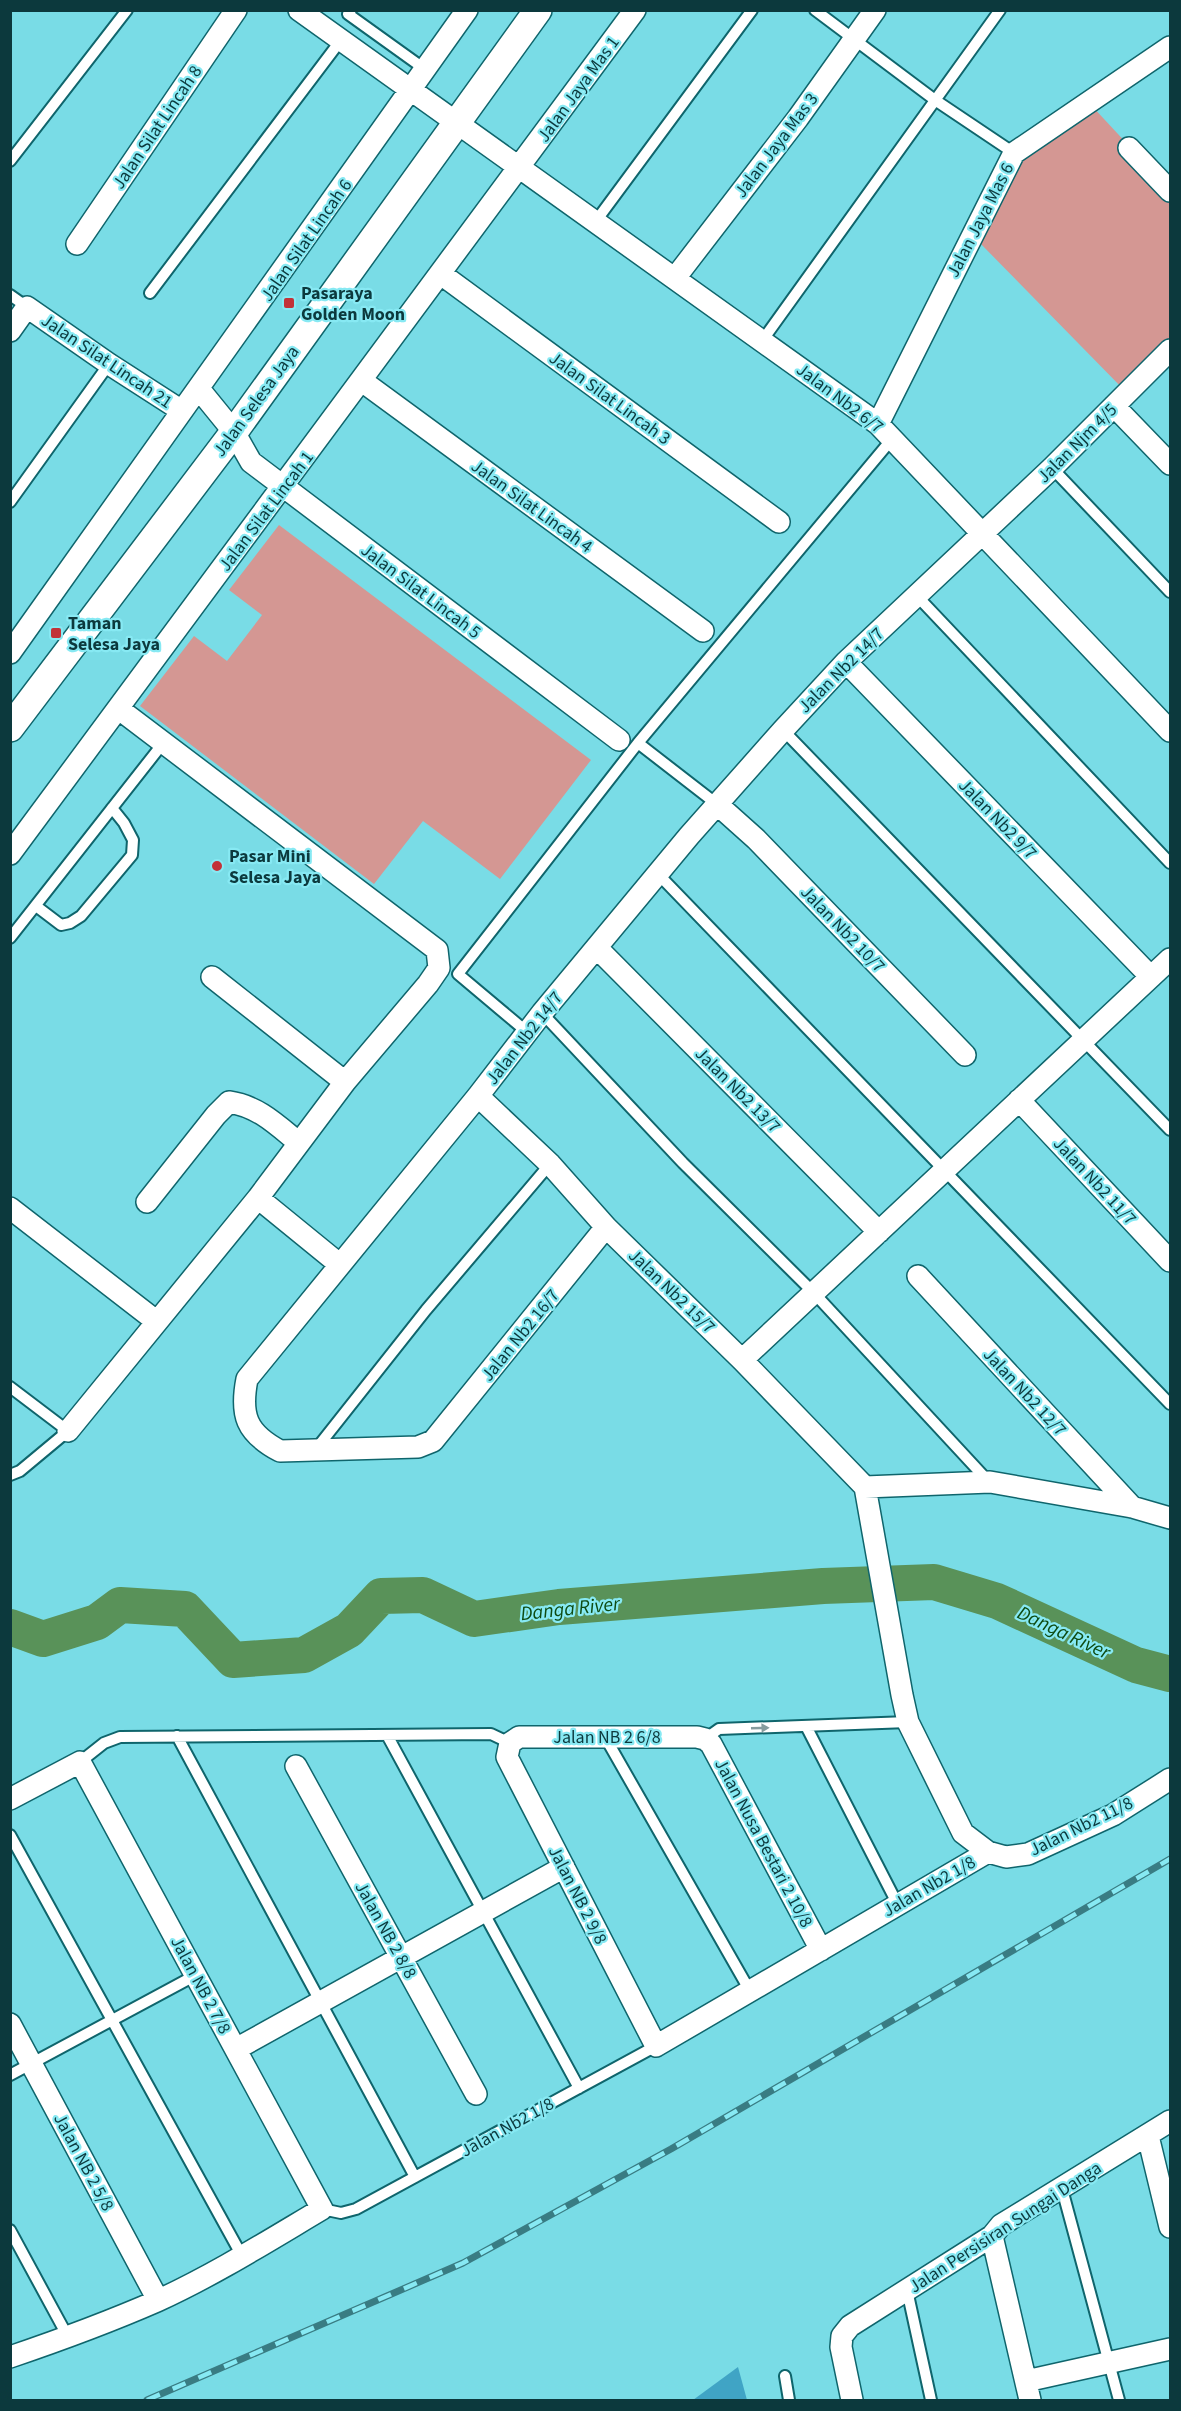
<svg xmlns="http://www.w3.org/2000/svg" width="1181" height="2411" viewBox="0 0 1181 2411" font-family="'Source Sans 3',sans-serif">
  <rect width="100%" height="100%" fill="#79dce6"/>
  <!-- green -->
  <path fill="#d49793" d="M1091,105l79,85v166l-41,39 -151,-154 38,-90z
    M279,525l312,235 -91,119 -77,-58 -49,63 -234,-178 54,-70 33,25 35,-46 -33,-25z"/>
  <g fill="none" stroke-linecap="round" stroke-linejoin="round">
    <!-- river -->
    <path stroke="#599259" stroke-width="36" d="M10,1627l33,12 54,-17 23,-17 65,4 48,51 71,-5 45,-25 32,-34 42,-1 51,24 85,-12 264,-21 111,-4 63,19 139,64 34,9"/>
  </g>
  <!-- building -->
  <path fill="#40a4c5" d="M738,2367l9,33h-54z"/>
  <g fill="none" stroke-linecap="round" stroke-linejoin="round">
    <!-- service casing -->
    <g stroke="#0f656c" stroke-width="14">
      <path id="service" d="M351,10l-3,4 78,56
        M815,10l120,90 79,53
        M10,161l117,-151
        M596,221l156,-211
        M150,293l191,-253
        M10,295l17,12
        M762,341l238,-331
        M1052,468l118,124
        M10,502l99,-138
        M917,596l253,267
        M783,730l387,400
        M638,743l80,62
        M659,875l511,529
        M36,906l25,19 9,-2 11,-7 51,-61 1,-15 -9,-17 -12,-15
        M10,938l154,-196
        M542,1013l141,150 131,130 175,189
        M527,1032l-69,-58 180,-231 254,-304
        M10,1387l58,44 -48,40 -10,4
        M316,1449l110,-139 124,-146
        M806,1726l92,179
        M387,1735l192,353
        M177,1736l238,441
        M605,1737l145,254
        M705,1739l14,-10 189,-7
        M80,1762l24,-19 16,-6 371,-3 19,9
        M10,1835l232,421
        M10,2075l186,-100
        M1062,2189l57,211
        M322,2209l19,4 15,-4 300,-163
        M10,2230l58,107
        M907,2290l24,110
        M785,2376l4,24"/>
    </g>
    <!-- minor casing -->
    <g stroke="#0f656c" stroke-width="24">
      <path id="minor" d="M299,10l579,414 292,307
        M1129,148l41,43
        M77,244l159,-234
        M441,274l338,248
        M675,278l123,-160 77,-108
        M10,331l17,-24 82,57 73,47
        M362,381l341,250
        M199,389l35,43 17,30 368,278
        M1114,406l56,58
        M878,424l136,-271 156,-106
        M10,653l457,-643
        M846,662l305,315
        M718,805l38,34 209,216
        M10,854l625,-844
        M597,948l282,284
        M212,977l133,105
        M478,1096l72,68 56,63 136,133 123,127
        M1019,1100l151,161
        M258,1198l81,66
        M147,1202l69,-87 13,-13c29,4 48,23 70,41
        M10,1208l146,113
        M606,1227l-173,214 -15,6 -138,4c-34,-18 -40,-36 -33,-72l231,-283 64,-83 147,-177 94,-106 63,-68 206,-194 118,-118
        M918,1276l214,231
        M742,1360l428,-401
        M68,1431l190,-233 87,-116 83,-98 11,-16 -2,-18 -318,-241
        M1170,1518l-38,-11 -142,-25 -125,5 37,208 6,27 55,111 25,19 18,5 22,-3 85,-39 57,-36
        M296,1766l180,328
        M10,1799l70,-37 242,447c-54,32 -108,66 -165,92 -48,21 -97,39 -147,56
        M821,1950l-110,-206 -6,-5 -8,-2h-178l-9,6 -3,14 149,289 332,-194
        M10,2024l148,276
        M236,2049l328,-182
        M1148,2136l22,91
        M992,2236l38,164
        M1026,2381l144,-32
        M852,2400l-11,-53 1,-11 8,-10 142,-90 9,-11 169,-104"/>
    </g>
    <!-- tertiary casing -->
    <g stroke="#0f656c" stroke-width="30">
      <path id="tertiary" d="M10,728l224,-296 304,-422"/>
    </g>
    <!-- service -->
    <use href="#service" stroke="#fff" stroke-width="10"/>
    <!-- minor -->
    <use href="#minor" stroke="#fff" stroke-width="21"/>
    <!-- tertiary -->
    <use href="#tertiary" stroke="#fff" stroke-width="27"/>
    <!-- rail casing -->
    <g stroke="#397c83" stroke-width="7">
      <path id="rail" d="M147,2400l316,-137 208,-114 499,-290"/>
    </g>
    <!-- rail -->
    <use href="#rail" stroke="#87e9f3" stroke-width="4.5" stroke-dasharray="14" stroke-linecap="butt"/>
  </g>
  <!-- one-way arrows -->
  <defs><path id="oneway-solid" d="M-6-.8H1V-3.2L6.5 0L1 3.2V.8H-6Z" transform="scale(1.5)"/></defs>
  <use fill="#869c9e" href="#oneway-solid" transform="translate(760 1728) rotate(-2)"/>
  <!-- markers -->
  <g fill="#c23238" stroke="#87e9f3" stroke-width="2">
    <rect x="283" y="297" width="12" height="12" rx="3"/>
    <rect x="50" y="627" width="12" height="12" rx="3"/>
    <circle cx="217" cy="866" r="6"/>
  </g>
  <g text-anchor="middle" stroke-width="4.5" stroke-linejoin="round" paint-order="stroke">
    <!-- street labels -->
    <g font-size="18" fill="#0c393d" stroke="#87e9f3">
      <text transform="translate(578 89) rotate(-54)" y="6">Jalan Jaya Mas 1</text>
      <text transform="translate(157 127) rotate(-56)" y="6">Jalan Silat Lincah 8</text>
      <text transform="translate(776 145) rotate(-53)" y="6">Jalan Jaya Mas 3</text>
      <text transform="translate(980 220) rotate(-63)" y="6">Jalan Jaya Mas 6</text>
      <text transform="translate(306 240) rotate(-55)" y="6">Jalan Silat Lincah 6</text>
      <text transform="translate(107 361) rotate(34)" y="6">Jalan Silat Lincah 21</text>
      <text transform="translate(610 398) rotate(36)" y="6">Jalan Silat Lincah 3</text>
      <text transform="translate(840 398) rotate(37)" y="6">Jalan Nb2 6/7</text>
      <text transform="translate(256 401) rotate(-54)" y="6">Jalan Selesa Jaya</text>
      <text transform="translate(1077 443) rotate(-45)" y="6">Jalan Njm 4/5</text>
      <text transform="translate(532 506) rotate(36)" y="6">Jalan Silat Lincah 4</text>
      <text transform="translate(266 511) rotate(-53)" y="6">Jalan Silat Lincah 1</text>
      <text transform="translate(421 591) rotate(37)" y="6">Jalan Silat Lincah 5</text>
      <text transform="translate(841 670) rotate(-45)" y="6">Jalan Nb2 14/7</text>
      <text transform="translate(998 819) rotate(46)" y="6">Jalan Nb2 9/7</text>
      <text transform="translate(843 929) rotate(46)" y="6">Jalan Nb2 10/7</text>
      <text transform="translate(524 1038) rotate(-52)" y="6">Jalan Nb2 14/7</text>
      <text transform="translate(738 1090) rotate(45)" y="6">Jalan Nb2 13/7</text>
      <text transform="translate(1095 1181) rotate(47)" y="6">Jalan Nb2 11/7</text>
      <text transform="translate(672 1291) rotate(44)" y="6">Jalan Nb2 15/7</text>
      <text transform="translate(520 1335) rotate(-51)" y="6">Jalan Nb2 16/7</text>
      <text transform="translate(1025 1392) rotate(47)" y="6">Jalan Nb2 12/7</text>
      <text x="607" y="1743">Jalan NB 2 6/8</text>
      <text transform="translate(1081 1826) rotate(-26)" y="6">Jalan Nb2 11/8</text>
      <text transform="translate(764 1843) rotate(62)" y="6">Jalan Nusa Bestari 2 10/8</text>
      <text transform="translate(929 1886) rotate(-30)" y="6">Jalan Nb2 1/8</text>
      <text transform="translate(578 1895) rotate(63)" y="6">Jalan NB 2 9/8</text>
      <text transform="translate(386 1930) rotate(61)" y="6">Jalan NB 2 8/8</text>
      <text transform="translate(201 1985) rotate(62)" y="6">Jalan NB 2 7/8</text>
      <text transform="translate(507 2127) rotate(-29)" y="6">Jalan Nb2 1/8</text>
      <text transform="translate(84 2162) rotate(62)" y="6">Jalan NB 2 5/8</text>
      <text transform="translate(1005 2227) rotate(-33)" y="6">Jalan Persisiran Sungai Danga</text>
    </g>
    <!-- poi labels -->
    <g font-size="18" font-weight="bold" fill="#0c393d" stroke="#87e9f3" text-anchor="start">
      <text x="301" y="299">Pasaraya<tspan x="301" dy="21">Golden Moon</tspan></text>
      <text x="68" y="629">Taman<tspan x="68" dy="21">Selesa Jaya</tspan></text>
      <text x="229" y="862">Pasar Mini<tspan x="229" dy="21">Selesa Jaya</tspan></text>
    </g>
    <!-- water labels -->
    <g font-size="20" font-style="italic" fill="#0e4b12" stroke="#87e9f3">
      <text transform="translate(570 1608) rotate(-6)" y="7">Danga River</text>
      <text transform="translate(1064 1632) rotate(25)" y="7">Danga River</text>
    </g>
  </g>
  <!-- border -->
  <rect width="1181" height="2411" fill="none" stroke="#0c393d" stroke-width="24"/>
</svg>
